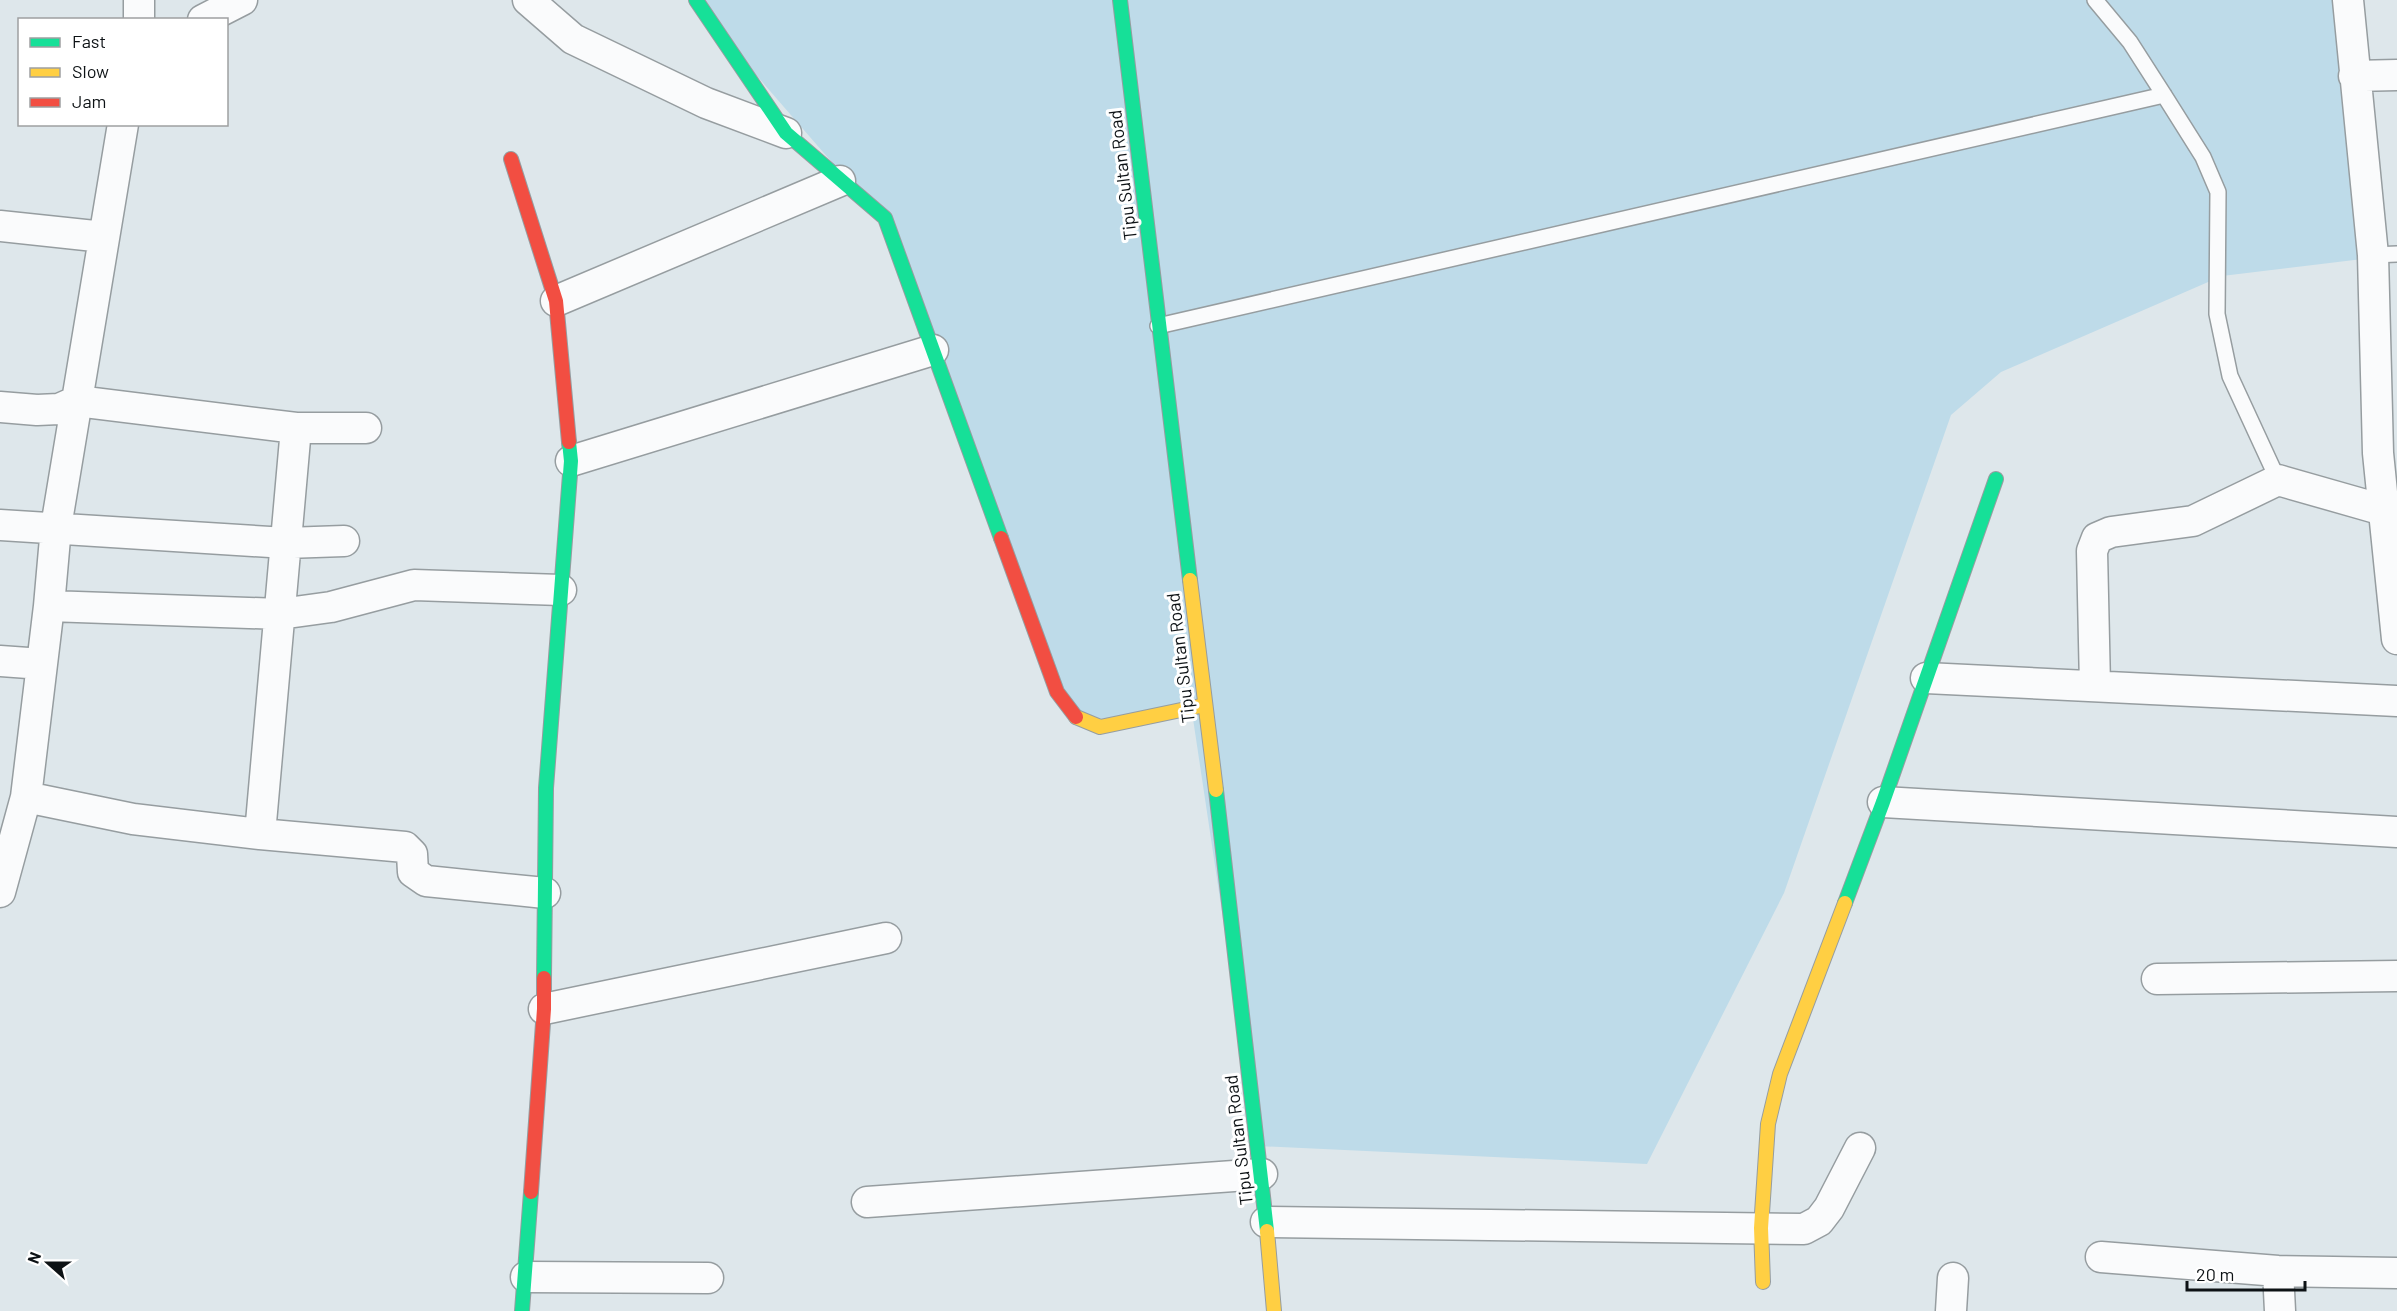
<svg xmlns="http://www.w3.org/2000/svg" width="2397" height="1311" viewBox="0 0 2397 1311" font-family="Barlow,sans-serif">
  <rect width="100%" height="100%" fill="#dee7eb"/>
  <!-- green -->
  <path fill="#bedbe9" d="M691,0h1662l26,257 -157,19 -221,96 -50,43 -167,478 -137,271 -390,-18 -65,-434 -121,9 -189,-501z"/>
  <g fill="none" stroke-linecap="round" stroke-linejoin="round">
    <!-- lane casing -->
    <g stroke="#969da0" stroke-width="18">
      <path id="lane" d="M2095,0l35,42 34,53 39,62 15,35 -1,122 13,62 48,104
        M2373,255l24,-1
        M1158,326l1006,-231"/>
    </g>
    <!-- street casing -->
    <g stroke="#969da0" stroke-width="33">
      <path id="street" d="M528,0l45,39 133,64 80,30
        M2348,0l25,255 5,198 19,186
        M139,20v-20
        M203,20l39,-20
        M2354,76l43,-1
        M0,226l104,11
        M556,301l284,-120
        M0,407l37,3 22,-1 18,-8 219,27h70
        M571,461l362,-111
        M0,525l286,18 58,-2
        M49,606l231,8 51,-7 83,-22 147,5
        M0,661l42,3
        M1926,678l471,23
        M2095,686l-3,-135 5,-13 14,-6 82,-11 85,-41 105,30
        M26,797l107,22 127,15 145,13 7,7 1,18 13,9 119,12
        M1883,802l514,30
        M260,834l36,-406
        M0,892l26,-95 23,-191 7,-79 67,-403
        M2157,979l240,-3
        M544,1009l342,-71
        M867,1202l395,-28
        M1266,1222l538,7 15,-8 10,-13 31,-60
        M2101,1257l177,14 119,2
        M2278,1271l2,40
        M526,1277l182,1
        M1951,1311l2,-33"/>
    </g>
    <!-- fast casing -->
    <g stroke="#969da0" stroke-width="16">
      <path id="fast" d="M696,0l90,133 99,85 116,320
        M1120,0l70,580
        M1216,790l51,441
        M1845,903l38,-101 113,-323
        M544,978l2,-190 25,-327 -2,-19
        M522,1311l9,-119"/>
    </g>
    <!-- slow casing -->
    <g stroke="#969da0" stroke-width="16">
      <path id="slow" d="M1190,580l26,210
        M1076,717l24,10 105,-22
        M1267,1231l7,80
        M1763,1282l-2,-54 7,-104 12,-50 65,-171"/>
    </g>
    <!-- jam casing -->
    <g stroke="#969da0" stroke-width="16">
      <path id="jam" d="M511,159l45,142 13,141
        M1001,538l56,154 19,25
        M531,1192l13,-183v-31"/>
    </g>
    <!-- lane -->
    <use href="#lane" stroke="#fafbfc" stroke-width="15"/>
    <!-- street -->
    <use href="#street" stroke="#fafbfc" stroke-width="30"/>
    <!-- fast -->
    <use href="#fast" stroke="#16e098" stroke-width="14"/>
    <!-- slow -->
    <use href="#slow" stroke="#ffcf43" stroke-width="14"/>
    <!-- jam -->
    <use href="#jam" stroke="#f24e42" stroke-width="14"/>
  </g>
  <g text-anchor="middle" stroke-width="6" stroke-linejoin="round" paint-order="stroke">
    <!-- street labels -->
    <g font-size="18" fill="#0d1215" stroke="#fff">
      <text transform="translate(1123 175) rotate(-97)" y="6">Tipu Sultan Road</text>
      <text transform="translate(1181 658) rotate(-97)" y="6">Tipu Sultan Road</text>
      <text transform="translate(1239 1140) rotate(-97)" y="6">Tipu Sultan Road</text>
    </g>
  </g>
  <!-- legend -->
  <rect x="18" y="18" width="210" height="108" fill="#ffffff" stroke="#9ea0a1" stroke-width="1.5"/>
  <rect x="30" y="38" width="30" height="9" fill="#16e098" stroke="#9ea0a1" stroke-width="1.5"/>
  <text x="72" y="48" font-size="18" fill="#0d1215">Fast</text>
  <rect x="30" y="68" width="30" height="9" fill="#ffcf43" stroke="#9ea0a1" stroke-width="1.5"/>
  <text x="72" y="78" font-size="18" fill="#0d1215">Slow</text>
  <rect x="30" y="98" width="30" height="9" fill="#f24e42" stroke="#9ea0a1" stroke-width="1.5"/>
  <text x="72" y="108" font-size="18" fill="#0d1215">Jam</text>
  <!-- north arrow -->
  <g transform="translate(48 1263) rotate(291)" stroke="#ffffff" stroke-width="4.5" paint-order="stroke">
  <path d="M0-4.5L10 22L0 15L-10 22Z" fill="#0d1215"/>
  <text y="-9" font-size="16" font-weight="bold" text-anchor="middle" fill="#0d1215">N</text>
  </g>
  <!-- scale -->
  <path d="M2187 1281v9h118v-9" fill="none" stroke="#0d1215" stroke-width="3"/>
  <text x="2196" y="1281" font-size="18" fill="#0d1215" stroke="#ffffff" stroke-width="4.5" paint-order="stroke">20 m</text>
</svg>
